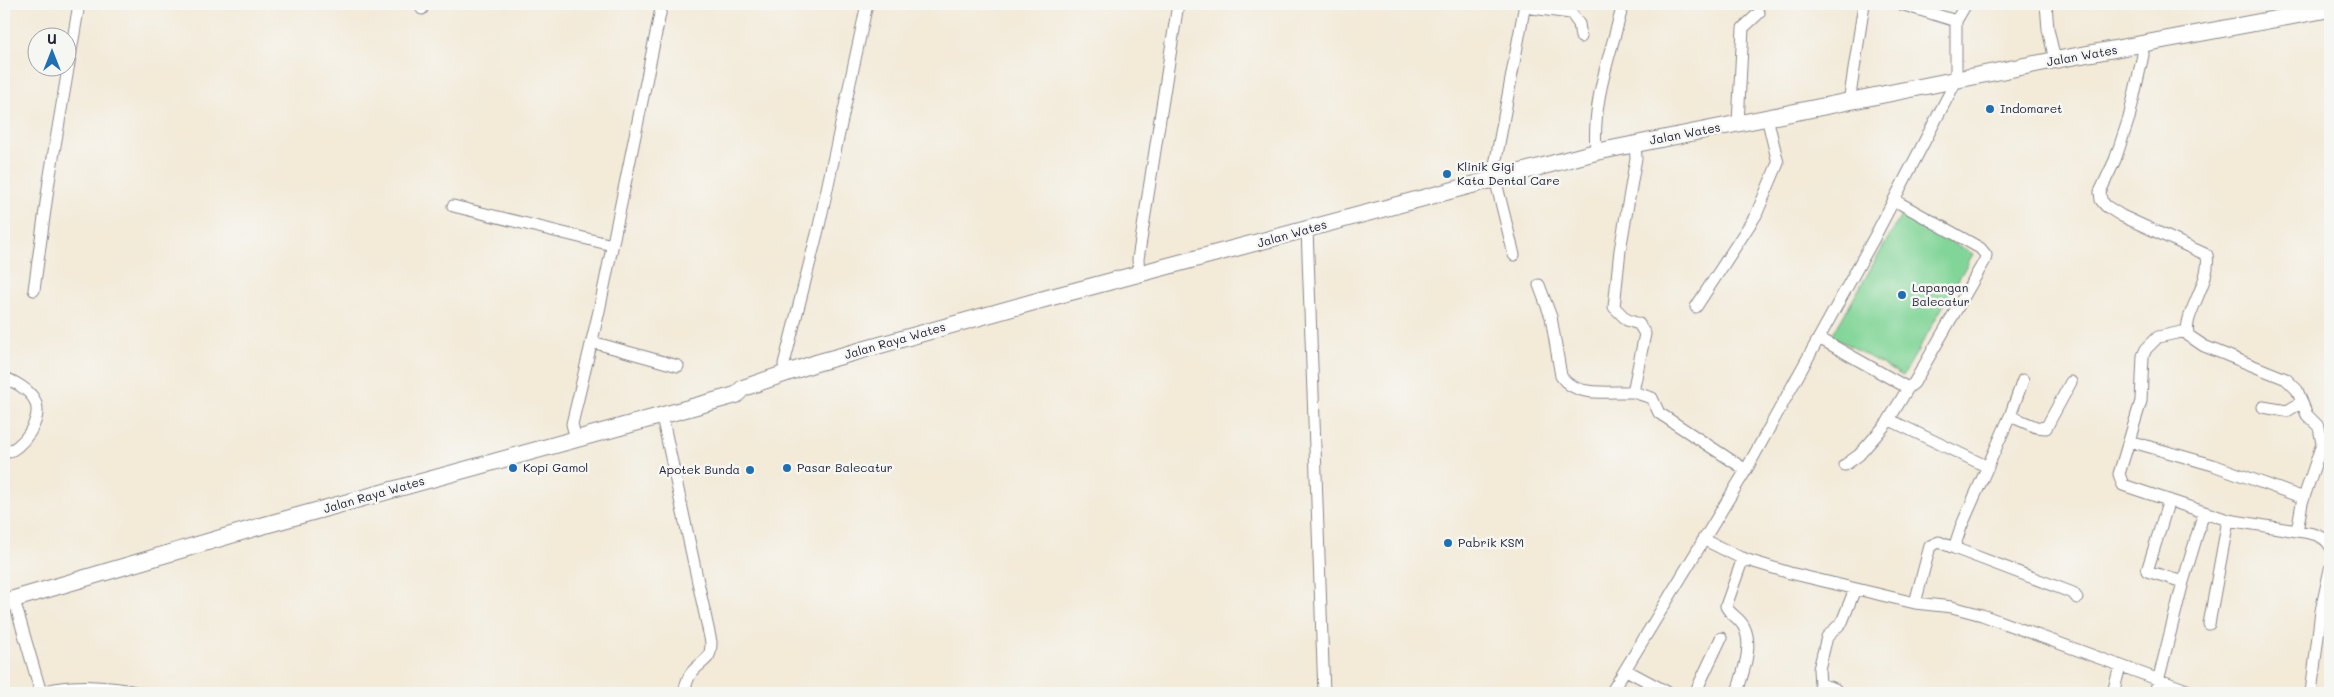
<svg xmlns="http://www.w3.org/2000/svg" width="2334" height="697" viewBox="0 0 2334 697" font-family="Mali,sans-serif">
  <rect width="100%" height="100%" fill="#f6f6f2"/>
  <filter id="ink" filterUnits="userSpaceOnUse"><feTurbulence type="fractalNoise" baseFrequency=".02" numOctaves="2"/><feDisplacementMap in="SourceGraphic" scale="10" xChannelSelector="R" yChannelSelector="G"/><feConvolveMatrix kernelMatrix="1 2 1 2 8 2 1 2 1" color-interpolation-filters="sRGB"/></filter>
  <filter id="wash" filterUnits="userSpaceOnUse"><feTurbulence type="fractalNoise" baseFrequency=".0096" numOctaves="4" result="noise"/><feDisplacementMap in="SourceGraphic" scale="20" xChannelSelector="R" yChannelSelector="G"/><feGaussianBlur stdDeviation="1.12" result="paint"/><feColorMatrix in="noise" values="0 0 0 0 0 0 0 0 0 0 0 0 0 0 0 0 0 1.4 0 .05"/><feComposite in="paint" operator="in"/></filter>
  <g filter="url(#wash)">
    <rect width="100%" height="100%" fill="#f3ead8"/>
    <!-- green -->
    <path fill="#82d598" stroke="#527c6a" d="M1902,214l71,40 -70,122 -71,-40z"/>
  </g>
  <g filter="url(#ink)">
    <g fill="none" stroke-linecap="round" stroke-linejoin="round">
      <!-- minor casing -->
      <g stroke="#8a868a" stroke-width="13">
        <path id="minor" d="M2046,4l2,25 7,31
          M1524,7l47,6 8,11 2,13
          M422,9l2,-5
          M1956,21l10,-17
          M2142,45l1,10 -14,63 -14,42 -15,32 1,8 5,6 16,10 85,39c5,28 -27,63 -18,81l15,10 82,33 11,11 10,25 12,12 3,17 -20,59 -5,28c12,2 27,3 33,15
          M1849,102l15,-98
          M1738,123l5,-95 16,-15
          M1635,144l1,14 -16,92 -6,57 13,13 12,4 6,10 -12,58 19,6 7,15 87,57
          M1596,152c-4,-54 15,-98 27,-148
          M453,206l159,39
          M1307,229l17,464
          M1514,255l-19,-77v-13l30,-161
          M1139,274l-1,-15 40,-255
          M1539,285l12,32 10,59c14,22 48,15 72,16
          M34,290l15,-109 30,-177
          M1696,307l60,-92 22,-52 -11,-46
          M2186,331l-28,6 -12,12 -3,7 -2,45 -22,73 4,11 105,35 69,11
          M1819,338l89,50 6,-5 71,-123 1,-5 -6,-7 -86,-48
          M592,342l86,24
          M785,373l-1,-9 35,-138 48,-222
          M4,378c10,3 27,13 31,23 9,18 -13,49 -31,52
          M2263,407l24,4 15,-9
          M662,416l49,226c0,19 -6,16 -18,29 -6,6 -7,14 -9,22
          M2010,416l26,11 10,1 25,-46
          M1887,423l21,-35
          M576,439l-4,-15 27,-113 63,-307
          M2129,441l84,24 91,33
          M1845,465l14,-10 28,-32 5,-2 96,46
          M1703,539l38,19 49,15 125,30 37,4 30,8 213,78
          M1954,548l119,45 4,5
          M2183,582l21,-70
          M14,600l27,93
          M1915,603l15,-57 9,-4 15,6 7,-21 49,-111 13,-36
          M2209,624l19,-104
          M1626,670l43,23
          M41,693c24,-10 74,-7 99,0
          M1611,693l135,-223 128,-232 82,-157v-60l-55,-17
          M1695,693l26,-55
          M1737,693c5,-19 17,-46 7,-66 -4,-9 -14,-12 -18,-21l17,-48
          M1838,693l-3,-4 -15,-5 -1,-15 8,-32 15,-15 13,-33
          M2113,693l7,-27
          M2155,693l28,-111 -36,-11 22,-71
          M2311,693l10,-82 9,-42"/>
      </g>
      <!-- highway casing -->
      <g stroke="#8a868a" stroke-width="18">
        <path id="highway" d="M4,602l261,-77 471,-130 7,-7 73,-25 232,-65 548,-146 459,-92 275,-51"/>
      </g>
      <!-- minor -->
      <use href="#minor" stroke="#fff" stroke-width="11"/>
      <!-- highway -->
      <use href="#highway" stroke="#fff" stroke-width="16"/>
    </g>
  </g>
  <!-- markers -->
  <g fill="#1f6fb2" stroke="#f6f6f2" stroke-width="2">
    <circle cx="1990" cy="109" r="5"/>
    <circle cx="1447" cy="174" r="5"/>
    <circle cx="1902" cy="295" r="5"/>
    <circle cx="513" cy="468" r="5"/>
    <circle cx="787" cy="468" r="5"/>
    <circle cx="750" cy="470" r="5"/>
    <circle cx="1448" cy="543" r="5"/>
  </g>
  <g text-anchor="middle" stroke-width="5" stroke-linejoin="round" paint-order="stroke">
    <!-- street labels -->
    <g font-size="12" fill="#22223b" stroke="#f6f6f2">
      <text transform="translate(2082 56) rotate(-10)" y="4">Jalan Wates</text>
      <text transform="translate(1685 134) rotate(-11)" y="4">Jalan Wates</text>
      <text transform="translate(1292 234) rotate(-16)" y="4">Jalan Wates</text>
      <text transform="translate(895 341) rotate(-16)" y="4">Jalan Raya Wates</text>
      <text transform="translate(374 495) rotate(-16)" y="4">Jalan Raya Wates</text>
    </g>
    <!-- poi labels -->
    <g font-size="12" fill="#22223b" stroke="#f6f6f2" text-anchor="start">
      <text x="2000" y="113">Indomaret</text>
      <text x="1457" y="171">Klinik Gigi<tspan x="1457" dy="14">Kata Dental Care</tspan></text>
      <text x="1912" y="292">Lapangan<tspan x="1912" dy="14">Balecatur</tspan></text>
      <text x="523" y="472">Kopi Gamol</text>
      <text x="797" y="472">Pasar Balecatur</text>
      <text x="740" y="474" text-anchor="end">Apotek Bunda</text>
      <text x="1458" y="547">Pabrik KSM</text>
    </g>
  </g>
  <!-- margin -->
  <rect width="2334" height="697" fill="none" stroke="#f6f6f2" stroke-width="20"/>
  <!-- north arrow -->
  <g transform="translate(52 52)"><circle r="24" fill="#f6f6f2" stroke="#a1a1a9"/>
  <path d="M0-4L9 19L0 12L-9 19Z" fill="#1f6fb2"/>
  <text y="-8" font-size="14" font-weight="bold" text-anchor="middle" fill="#22223b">U</text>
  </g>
</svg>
